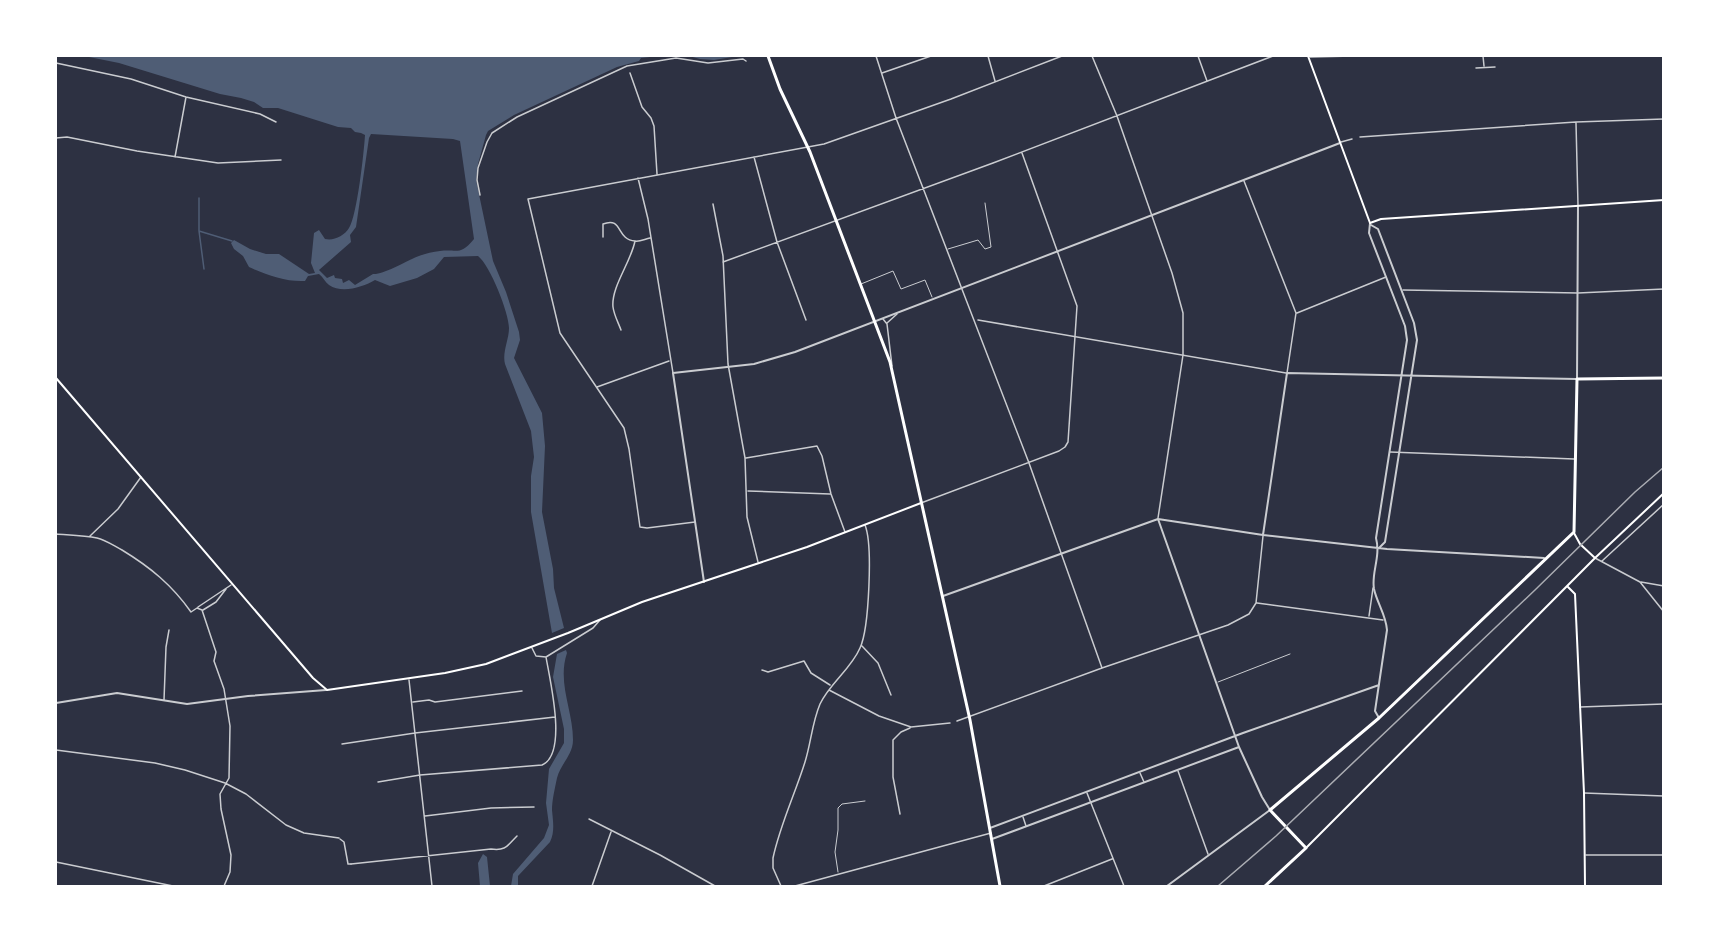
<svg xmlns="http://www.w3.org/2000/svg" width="1719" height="942" viewBox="0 0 1719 942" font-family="'Sofia Sans Condensed',sans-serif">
  <rect width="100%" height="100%" fill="#2d3142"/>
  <!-- water -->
  <path fill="#4f5d75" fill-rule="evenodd" d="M84,56h575l-18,2 -2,3 -22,6 -103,48 -26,16 -2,4 -8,29 -2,16 17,81 13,31 13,40 1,8 -6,18 28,55 3,33 -3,66 11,57 1,19 10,40 -12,5 -21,-121v-36l3,-19 -3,-26 -26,-67c-3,-12 4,-24 4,-36 0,-15 -19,-63 -31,-72l-34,1 -10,12 -17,9 -27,8 -15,-6c-12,7 -33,14 -46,5 -4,-3 -6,-8 -10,-11l-11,2 -3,5c-19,1 -39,-6 -56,-14l-6,-11 -9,-7 -3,-6 3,-3 16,9 16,5h13l30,20 6,-1 -4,-10 3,-30 5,-3 6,9c9,2 19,-3 24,-11 8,-12 15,-76 16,-93l-4,-2 -6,-1 -4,-4 -13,-1 -60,-19h-15l-9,-6 -13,-4 -21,-4 -101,-31zM371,134l82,5 7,2 14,98c-14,17 -16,10 -34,12 -9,1 -20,4 -28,8 -9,4 -30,16 -39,15l-18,11 -6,-5 -6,3 -1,-4 -7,-1 -1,-3 -7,3 -8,-8 32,-28 -1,-7 6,-8 13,-89z
    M689,56h49l-24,4 -14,-1z
    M566,650l1,3c-10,30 6,57 6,87 0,15 -12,23 -16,38 -2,10 -5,22 -5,32 1,12 3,21 -2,32l-32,34v10h-7l2,-12 31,-36 5,-13 -3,-22 3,-34 15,-26v-14l-11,-52 4,-23z
    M483,854l4,3 3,29h-10l-2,-23z"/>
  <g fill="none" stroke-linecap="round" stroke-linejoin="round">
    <!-- stream -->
    <path stroke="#4f5d75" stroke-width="1.5" d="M199,198v33l33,10
      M199,231l5,38"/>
    <!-- service -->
    <path stroke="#caccd0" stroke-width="1" d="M948,249l30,-9 7,9 6,-2 -6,-44
      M861,284l32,-13 8,18 24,-9 7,17
      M1218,682l72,-28
      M838,872l-3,-20 3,-22v-22l4,-4 23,-3"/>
    <!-- pedestrian -->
    <path stroke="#caccd0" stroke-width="1.5" d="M480,195l-3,-15 1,-12 9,-26 5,-9 25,-16 110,-51 49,-8 32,5 35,-4 3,2
      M978,320l308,53
      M340,839l4,3 4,22h3"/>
    <!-- minor -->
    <path stroke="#caccd0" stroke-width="1.5" d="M876,56l20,62 133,345 73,205
      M988,56l7,25
      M1092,56l25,60 55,157 11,40v42l-25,163
      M1198,56l9,25
      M1483,56l1,10
      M1310,57l44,-1
      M56,63l75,16 55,18 74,17 16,8
      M1476,68l19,-1
      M630,73l12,34 9,11 3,8 3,48
      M882,73l49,-17
      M1576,123l2,82
      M1360,137l216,-15 88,-3
      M56,138l11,-1 70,14 81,12 63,-3
      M1341,142l11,-3
      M175,157l11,-60
      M754,157l23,85 29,78
      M638,178l10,41 25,154
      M1244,181l52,132 -9,60
      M713,204l10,52 5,108 17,94 2,59 11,45
      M603,237v-13c20,-8 13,16 32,17 4,1 10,-2 15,-3
      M723,262l270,-99 280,-107
      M1403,290l175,3 86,-4
      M1297,313l89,-36
      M883,319l4,5 5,42
      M887,323l10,-9
      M621,330c-3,-8 -7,-15 -8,-23 -2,-20 18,-45 22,-66
      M597,387l72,-26
      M1390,452l184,7
      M746,458l71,-12 5,10 9,38 14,38
      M748,491l82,3
      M921,503l138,-52 6,-4 3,-5 9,-136 -55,-153
      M695,522l-48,6 -7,-1 -11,-78 -5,-21 -64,-95 -32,-134 296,-55 127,-45 111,-43
      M56,534c13,1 28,1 41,4 9,2 17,8 25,12 28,17 50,35 69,62l6,-4 5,2 14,42 -2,9 10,28 6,37 -1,52 -9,16 1,15 10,46 -1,17 -6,14
      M90,536l28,-27 23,-32
      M1595,558l45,24 24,30
      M1602,561l62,-57
      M1641,582l23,4
      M1257,603l126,17
      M198,607l33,-22
      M203,610l13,-8 10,-13
      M1369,616l4,-28
      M862,646l16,17 13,32
      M532,648l4,8 10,1 47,-29 7,-8
      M762,670l6,2 36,-11 7,12 19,12
      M409,680l23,206
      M829,690l50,26 32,11 39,-4
      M164,700l2,-53 3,-17
      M413,702l16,-2 6,2 87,-11
      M1580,707l84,-3
      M957,721l145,-53 126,-43 21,-11 7,-11 7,-67
      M342,744l73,-11 140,-16
      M56,750l99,13 30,7 40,13 21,11 40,31 18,8 35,5
      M1178,771l30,83
      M1140,773l4,9
      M378,782l42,-7 122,-10c26,-11 8,-84 4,-108
      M1087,793l37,93
      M1584,793l80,3
      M900,814l-7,-37v-37l8,-8 9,-4
      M425,816l66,-8 43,-1
      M1023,817l3,9
      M589,819l71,36 55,31
      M1586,855h78
      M56,862l117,24
      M351,864l140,-15c15,2 16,-3 26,-13
      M592,886l19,-54
      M781,886l-8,-18v-10c7,-33 22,-64 32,-96 6,-19 7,-39 15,-58 10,-21 31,-35 40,-56 9,-19 13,-103 5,-123
      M795,886l196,-53
      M1044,886l68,-27"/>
    <!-- tertiary -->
    <path stroke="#caccd0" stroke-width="2" d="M1370,223l-1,10 36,93 2,14 -31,198c5,19 -5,35 -2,51 3,14 12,26 13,41l-12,81 4,7
      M1371,225l7,4 36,94 3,17 -32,202 -6,6
      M1158,519l81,228 23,50 8,13 -103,76
      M1263,535l24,-162 290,6 1,-173
      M704,582l-31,-209 81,-9 41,-12 545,-209
      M943,596l215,-77 105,16 124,14 157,9
      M56,703l61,-10 70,11 61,-8 78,-6
      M990,828l253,-95 136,-48
      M992,839l247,-92"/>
    <!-- secondary -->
    <path stroke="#fff" stroke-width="2" d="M1308,56l62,167 11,-4 283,-19
      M56,378l257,300 14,12 118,-17 41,-9 82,-31 74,-31 165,-55 114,-44
      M1574,533l6,11 15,14
      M1568,587l7,7 9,199 1,93
      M1306,848l289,-290 69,-65"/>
    <!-- primary -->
    <path stroke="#fff" stroke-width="3" d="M768,56l12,33 30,63 80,210 80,358 30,166
      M1265,886l41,-38 -36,-38 109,-92 195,-186 3,-153 87,-1"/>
    <!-- rail -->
    <path stroke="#abadb3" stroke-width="1.5" d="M1218,886l58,-50 259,-246 100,-98 29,-25"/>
  </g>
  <!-- border -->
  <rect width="1719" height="942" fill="none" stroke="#ffffff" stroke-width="114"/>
</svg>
